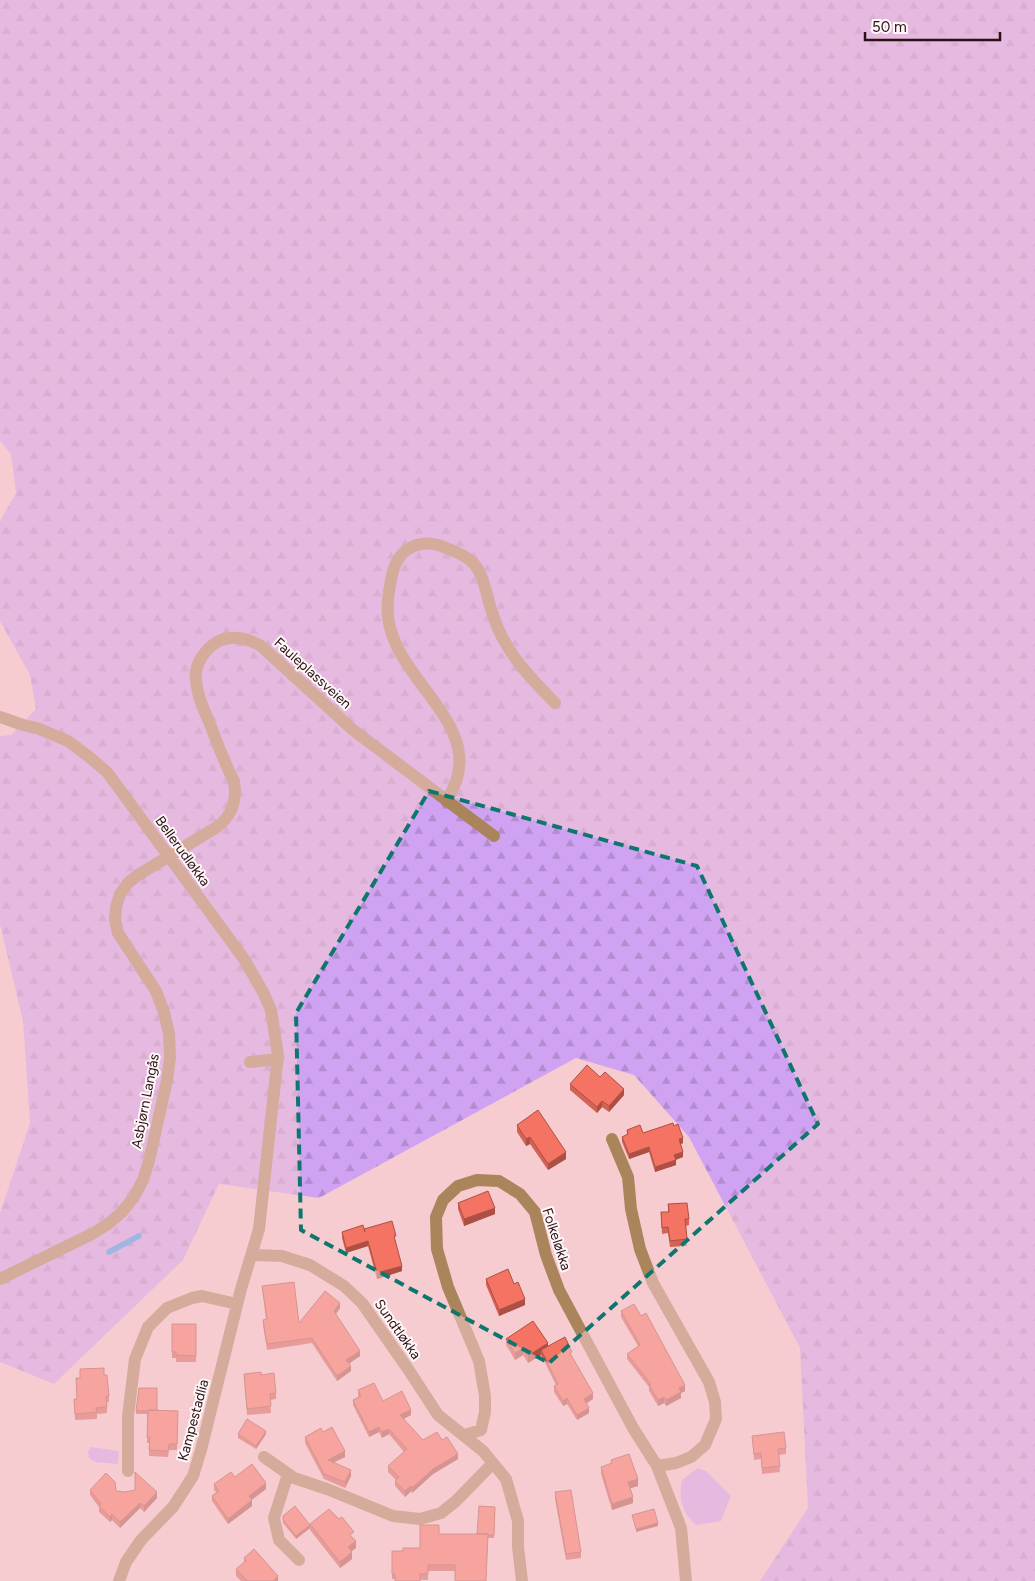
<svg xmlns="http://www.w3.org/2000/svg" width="1035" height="1581" viewBox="0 0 1035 1581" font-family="Figtree,sans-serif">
  <defs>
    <pattern id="forest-firs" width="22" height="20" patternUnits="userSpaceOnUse" patternTransform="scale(1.25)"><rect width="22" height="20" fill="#d0a3f2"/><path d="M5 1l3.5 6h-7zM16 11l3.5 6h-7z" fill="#b38bcf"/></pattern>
  </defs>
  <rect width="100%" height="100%" fill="#f7ccd1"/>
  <!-- forest -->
  <path fill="url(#forest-firs)" d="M0,0h1035v1581h-275l48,-73 -8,-160 -111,-211 -55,-62 -58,-17 -257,140 -100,-14 -36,76 -129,124 -54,-22v-149l30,-90 -7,-102 -23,-97v-188l11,-1 25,-26 -6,-34 -30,-54v-100l16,-28 -5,-39 -11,-13z"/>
  <!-- green -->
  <path fill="#d0a3f2" d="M91,1447l28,4 -1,13 -23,-2 -6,-4 -1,-7z
    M698,1468l8,3 25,25 -10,25 -25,4c-14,-13 -18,-26 -14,-45z"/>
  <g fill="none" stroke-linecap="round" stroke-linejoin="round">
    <!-- stream -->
    <path stroke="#339af5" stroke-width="5.5" d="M109,1252l30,-16"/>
    <!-- minor -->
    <path stroke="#aa855b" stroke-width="12" d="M0,717l23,8 14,3 31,13 20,15 19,16 137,187 19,33 8,18 7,45 -19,174 -18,60 -40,161 -8,26 -20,31 -32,33 -15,22 -7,19
      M446,801c46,-67 -38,-111 -55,-170 -6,-19 -3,-37 1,-56 3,-14 11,-26 25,-30 10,-3 20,-1 29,3 8,3 17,6 24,12 15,12 16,37 23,55 3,9 7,19 12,27 13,24 32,42 50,61
      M250,1062l28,-3
      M612,1139l16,38 3,32 9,40 13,34 56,99 6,20 1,17 -11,26 -14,12 -15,6 -19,3
      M252,1255l30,1 28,9 34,21 18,17 46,66 30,46 45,36 23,28 12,42v26l4,34
      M0,1279l92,-45 16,-10 14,-12 12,-15 9,-17 6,-19 18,-81 3,-23 -1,-23 -5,-22 -8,-21 -38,-58 -3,-13 1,-13 4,-13 8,-11 10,-8 79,-48c16,-12 20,-27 17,-46 -10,-19 -17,-38 -24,-57 -6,-14 -13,-29 -14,-44 -2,-15 8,-30 21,-38 15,-8 30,-4 44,4l92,84 141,106
      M465,1435l16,-5 4,-18v-16l-6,-35 -31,-74 -11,-38 -1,-32 7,-17 15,-14 19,-6 22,1 21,13 15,18 11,43 13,35 74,138 24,38 24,62 5,53
      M264,1457l30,21 33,11 66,27 27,3 21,-6 15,-12 37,-38
      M128,1471v-55l7,-57 13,-32 19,-19 25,-10 10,-2 35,8
      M288,1474l-14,44 5,22 20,20"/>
  </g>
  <!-- wall -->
  <path fill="#d36354" d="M600,1077l24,18 -15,17 -7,-5 -5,6 -27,-23v-6z
    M517,1125l49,34 -18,11 -18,-26 -4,2 -9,-14z
    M627,1130l16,3 40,10 -2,1 2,13 -7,3v5l-21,7 -6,-20 -20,7 -7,-17v-5l5,-2z
    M458,1203l37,11 -31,12 -6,-17z
    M668,1204l21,15v6l-3,1 1,20 -17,1 -2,-14 -6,1 -1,-22h7z
    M364,1229l32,12 -1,1 7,29 -25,8 -9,-33 -22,7 -4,-15v-6z
    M486,1279l28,5 11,21 -26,11 -13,-31z
    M262,1286l37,37 41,-15 -4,6 24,42 -11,8 2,7 -14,10 -25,-38 -45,7 -4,-25v-5h3z
    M621,1311l64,80 -4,2v5l-15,8 -2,-3 -6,3 -9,-15v-4l-22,-28v-5l11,-8 -17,-29z
    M172,1324h24v38h-20v-4h-4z
    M506,1339l42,7 24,11 21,42 -7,4 3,10 -12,7 -10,-16 -4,2 -9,-14v-6l2,-1 -15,-30 -13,8 -5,-8 -8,5 -9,-15z
    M80,1369l24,6 5,21v6h-2v11l-10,1v5l-22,1 -1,-21h3l-1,-21h4z
    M244,1374l17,1 15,18v6l-6,1 1,13 -24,2z
    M358,1390l25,11 28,14 -8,4 20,21h19l16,19 -25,15 -21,19 -1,-2 -6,6 -10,-11v-5l1,-1 -8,-8v-6l16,-14 -15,-18 -7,4 -3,-6 -10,5 -16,-32v-5l6,-3 -1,-1z
    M157,1410l21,1 -1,39h-8l-1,7 -19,-1v-13h-2v-29h-11v-3z
    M323,1432l22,25 -11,5 17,14 -6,12 -21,-9 -19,-36v-6z
    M238,1434h28l-10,15 -18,-11z
    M752,1436l34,12v6l-7,1 1,17 -18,2 -1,-15 -7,1z
    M611,1460l27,26 -8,2 3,15 -21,7 -11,-36v-7l10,-3z
    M235,1477l31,12 -14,11v6l-24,18 -16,-23v-5l4,-4 -2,-2v-6z
    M90,1490l26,1 41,7 -13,14 -4,-4 -20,20 -8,-8 -2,2 -11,-10v-5l-9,-12z
    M555,1492l26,60v6l-15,2 -11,-61z
    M495,1507l-1,31h-6l-33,33h-27v9l-36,-1v-28h11l17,-3 19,-14h38z
    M283,1516l27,12 -14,11 -13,-16z
    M310,1524l44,15 2,9 -5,3 1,8 -12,9 -30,-38z
    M244,1558l34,23h-37l-5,-5v-7l8,-7z"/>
  <!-- shaded-wall -->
  <path fill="#ac5045" d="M624,1089v6l-15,17v-6z
    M602,1101v6l-5,6v-6z
    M530,1137v7l-4,2v-7z
    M683,1138v5l-4,2v-6z
    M649,1147v5l-20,7v-5z
    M566,1152v7l-18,11v-6z
    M683,1152v5l-9,3v-5z
    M676,1160v5l-21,7v-5z
    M495,1208v6l-31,12v-7z
    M368,1241v5l-22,7v-5z
    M402,1266v5l-25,8v-6z
    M525,1299v6l-26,11v-6z
    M340,1303v5l-6,8v-5z
    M548,1343v7h-7v5l-13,8v-7z
    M523,1348v7l-8,5v-7z
    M360,1351v5l-14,9v-5z
    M351,1366v5l-14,10v-5z
    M685,1385v6l-4,2v5l-15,8v-6l13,-12z
    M593,1393v6l-9,6v-6z
    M664,1397v6l-6,3v-6z
    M567,1398v6l-4,2v-5z
    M589,1408v5l-12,7v-5z
    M411,1410v5l-11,6v-6z
    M379,1427v5l-10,5v-5z
    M389,1429v5l-7,4v-6z
    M266,1431v3l-10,15v-3z
    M345,1451v6l-17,8v-5z
    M458,1454v5l-25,15 -21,19v-5l21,-19z
    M351,1470v6l-6,12v-6z
    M638,1479v7l-10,3v-7z
    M266,1483v6l-17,12v-5z
    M411,1486v5l-6,6v-6z
    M157,1492v6l-13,14v-6z
    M633,1497v6l-21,7v-6z
    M252,1500v6l-24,18v-5z
    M140,1503v5l-20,20v-6z
    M112,1514v6l-2,2v-5z
    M658,1523v3l-22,6v-3z
    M310,1525v3l-14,11v-3z
    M356,1541v7l-8,6v-7z
    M352,1552v7l-12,9v-6z
    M278,1576v5h-5z"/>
  <!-- building -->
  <path fill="#f57362" stroke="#ac5045" d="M587,1065l13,12 5,-5 19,17 -15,17 -7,-5 -5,6 -27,-23z
    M538,1110l28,42 -18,12 -18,-27 -4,2 -9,-14z
    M673,1123l1,3 4,-2 5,14 -4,1 4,13 -9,3 2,5 -21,7 -6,-20 -20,7 -7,-17 6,-3 -1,-4 13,-5 3,8z
    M488,1191l7,17 -31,11 -6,-16z
    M687,1203l2,16h-4l2,20 -17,2 -2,-14 -6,1 -1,-16h8l-1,-8z
    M392,1221l4,15h-2l8,30 -25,7 -9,-32 -22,7 -4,-16 21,-7 2,7 -1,-3z
    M508,1269l6,15 4,-2 7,17 -26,11 -13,-31z
    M294,1282l5,41 26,-32 15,12 -6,8 26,40 -14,9 5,6 -14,10 -25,-38 -45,6 -4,-24 4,-1 -5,-33z
    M634,1304l7,12 5,-3 39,72 -6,3 2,4 -15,8 -2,-3 -6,3 -9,-15 2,-1 -24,-30 13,-9 -19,-34z
    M533,1321l15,22 -20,13 -5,-8 -8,5 -9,-14z
    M172,1324h24v32l-20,-1v-3h-4z
    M565,1337l7,15 -2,1 23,40 -9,6 5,9 -12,7 -10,-17 -4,3 -9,-15 4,-2 -17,-34z
    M104,1368v7h3l2,21h-3l1,11 -11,1 1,4 -22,2 -1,-15h3l-1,-21h4v-9z
    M261,1372v3l13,-2 2,20 -6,1 1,12 -24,3 -3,-35z
    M374,1383l9,18 19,-10 9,19 -11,5 23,25 14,-8 5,8 5,-3 11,17 -25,15 -21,19 -1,-2 -6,5 -10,-10 4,-4 -11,-11 19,-17 -18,-20 -7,3 -3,-5 -10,5 -16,-32 8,-4 -3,-6z
    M139,1388h18v22h-9v1h-12z
    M148,1410l30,1 -1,33h-8l-1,7 -19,-1 1,-13h-3z
    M247,1419l19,12 -10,15 -18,-12z
    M332,1427l13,24 -17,9 23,10 -6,12 -21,-8 -19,-37 16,-9 2,4z
    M784,1432l2,16 -8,1 2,17 -18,2 -1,-15 -7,1 -2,-18z
    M629,1454l9,25 -10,3 5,15 -21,7 -11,-37 11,-4 -1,-3z
    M252,1464l14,19 -17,13 3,4 -24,19 -16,-23 7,-5 -5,-7 17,-12 4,5z
    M135,1472l22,20 -13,14 -4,-3 -20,19 -8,-8 -2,3 -11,-11 2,-2 -11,-14 16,-17 9,9 1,9 9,1 10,-2z
    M571,1490l10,62 -15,2 -11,-62z
    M295,1506l15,19 -14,11 -13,-16v-4z
    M479,1506l16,1 -1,28h-6v-1h-11z
    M329,1509l10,10 3,-2 12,15 -4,3 6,6 -8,6 4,5 -12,10 -30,-38z
    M654,1509l4,14 -22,6 -4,-14z
    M420,1525h19v9h49l-2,47h-31v-16h-27v9h-8v7h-25v-7h-3v-23h11v-3h17z
    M254,1549l24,27 -5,5h-26l-11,-12 10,-8 -2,-3z"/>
  <!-- marked area -->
  <path d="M0 0H1035V1581H0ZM429,791l268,75 121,258 -269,239 -248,-133 -5,-217z" fill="#f7ccd1" fill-opacity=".55" fill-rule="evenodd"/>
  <path fill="none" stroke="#0f766e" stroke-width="4" stroke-dasharray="10 6" stroke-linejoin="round" d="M429,791l268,75 121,258 -269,239 -248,-133 -5,-217z"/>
  <g text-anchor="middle" stroke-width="4" stroke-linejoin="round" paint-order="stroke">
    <!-- street labels -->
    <g font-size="14" fill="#291115" stroke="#fff7f8">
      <text transform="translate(313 673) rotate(42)" y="5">Fauleplassveien</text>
      <text transform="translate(183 851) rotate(54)" y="5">Bellerudløkka</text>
      <text transform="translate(145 1101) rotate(-79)" y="5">Asbjørn Langås</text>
      <text transform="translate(557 1239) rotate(72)" y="5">Folkeløkka</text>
      <text transform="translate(398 1329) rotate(55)" y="5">Sundtløkka</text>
      <text transform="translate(193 1420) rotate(-75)" y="5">Kampestadlia</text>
    </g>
  </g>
  <!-- scale -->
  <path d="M865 32v8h135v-8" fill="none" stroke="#291115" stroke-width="2.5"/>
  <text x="872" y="32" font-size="15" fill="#291115" stroke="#fff7f8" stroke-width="4" paint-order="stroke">50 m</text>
</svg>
